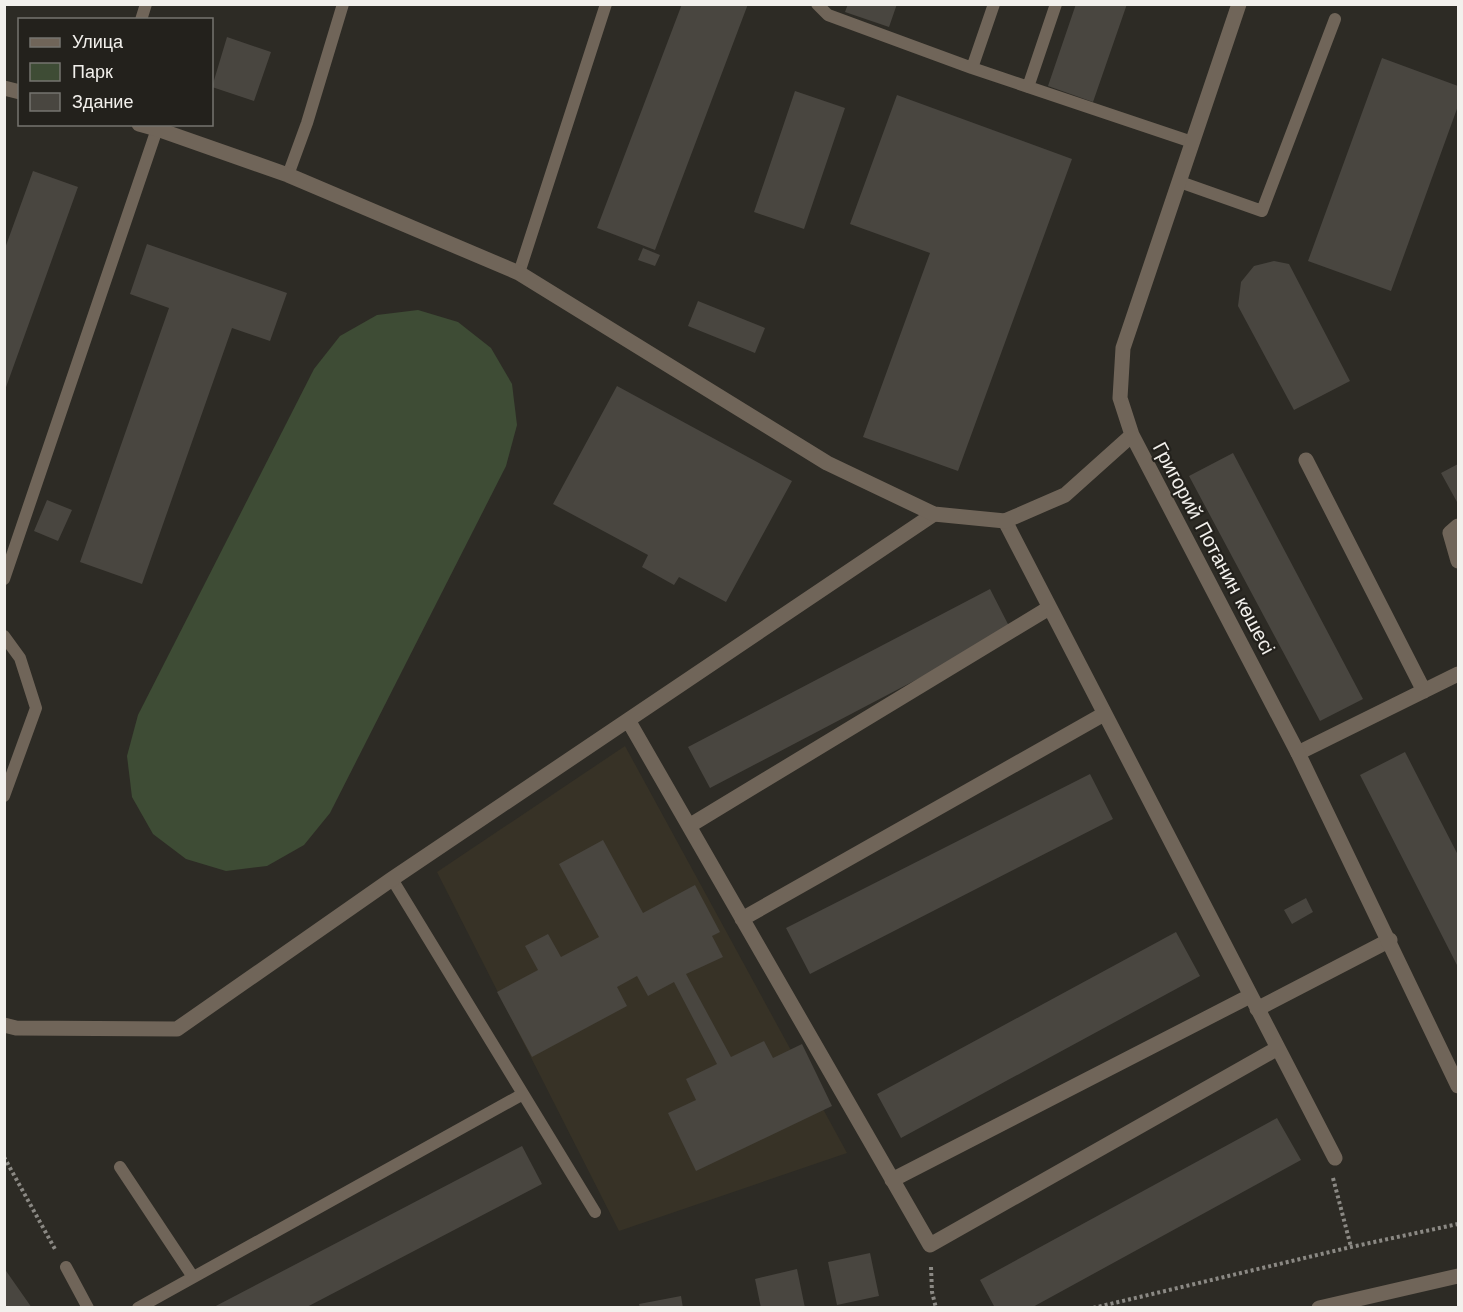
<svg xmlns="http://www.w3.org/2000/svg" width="1463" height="1312" viewBox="0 0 1463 1312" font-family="'Work Sans',sans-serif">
  <rect width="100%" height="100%" fill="#2d2b25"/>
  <!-- built -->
  <path fill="#373226" d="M625,746l222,407 -228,78 -182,-359z"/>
  <!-- park -->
  <path fill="#3e4c35" d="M418,310l40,12 33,26 21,36 5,41 -11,41 -176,347 -26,32 -37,21 -41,5 -40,-12 -33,-25 -21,-37 -5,-41 11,-41 176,-346 26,-33 37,-21z"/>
  <!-- building -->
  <path fill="#494640" d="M682,4h66l-93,246 -58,-22z
    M848,4h49l-8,23 -44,-15z
    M1076,4h51l-34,98 -45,-16z
    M227,37l44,15 -17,49 -42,-14z
    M1382,58l76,28v20l-67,185 -83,-30z
    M795,91l50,17 -41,121 -50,-17z
    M897,95l175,64 -114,312 -95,-34 67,-184 -80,-29z
    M33,171l45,16 -73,203 -1,-139z
    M147,244l140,49 -17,48 -38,-13 -90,256 -62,-22 89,-254 -39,-14z
    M643,248l17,7 -5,11 -17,-6z
    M1274,261l15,3 61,117 -56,29 -56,-104 3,-24 13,-16z
    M698,301l67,27 -10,25 -67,-27z
    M617,386l175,95 -66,121 -47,-25 -5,8 -32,-18 6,-12 -95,-51z
    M1233,453l130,246 -43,22 -131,-245z
    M1458,464v38h-1l-16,-29z
    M47,500l25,10 -14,31 -24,-10z
    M990,589l21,41 -301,158 -22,-41z
    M1405,752l53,103v112l-98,-192z
    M1090,774l23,45 -303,155 -24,-46z
    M603,840l40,73 52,-28 25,47 -8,4 11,21 -37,17 45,83 33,-16 9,17 29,-14 30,62 -136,65 -28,-58 28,-13 -10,-21 31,-15 -43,-82 -26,14 -11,-20 -20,11 10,19 -95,51 -35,-65 41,-22 -13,-24 23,-12 13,23 38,-20 -40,-73z
    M1306,898l7,14 -21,12 -8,-14z
    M1176,932l24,44 -299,162 -24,-44z
    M1277,1118l24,42 -270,148h-36l-15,-28z
    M522,1146l20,38 -237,124h-93z
    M870,1253l9,43 -42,9 -9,-43z
    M4,1268l28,40h-28z
    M797,1269l8,39h-44l-6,-29z
    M681,1296l2,12h-43l-1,-4z"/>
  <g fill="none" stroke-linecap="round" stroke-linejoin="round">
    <!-- path -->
    <path stroke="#8b8984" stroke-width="4" stroke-dasharray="3 3" stroke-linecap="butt" d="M4,1157l52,94
      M1333,1178l18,69
      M931,1267l1,25 4,16
      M1093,1308l258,-61 107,-23"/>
    <!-- service -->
    <path stroke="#706559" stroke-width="12" d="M817,4l11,11 144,53 220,74
      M141,20l5,-16
      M972,68l22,-64
      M1028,87l28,-83
      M288,175l19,-52 36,-119
      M1180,182l82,29 73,-192
      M519,273l87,-269
      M4,579l153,-450
      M4,636l16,22 16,50 -32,88
      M392,879l203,333
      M120,1167l73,110
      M66,1267l22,41
      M138,1308l385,-214"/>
    <!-- minor -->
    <path stroke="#706559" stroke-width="15" d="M1306,460l118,231
      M1005,521l330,637
      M1458,526l-8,7 8,28
      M628,720l302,525 348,-197
      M1298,753l160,-79
      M689,826l360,-218
      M742,919l362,-205
      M1257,1009l133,-69
      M4,1025l12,3 161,1 215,-150 542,-365
      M892,1180l358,-184"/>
    <!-- tertiary -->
    <path stroke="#706559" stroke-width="15" d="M1239,4l-116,344 -3,50 12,37 166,318 160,333
      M4,88l16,4
      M139,124l18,5 131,46 231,98 308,190 107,51 71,7 60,-26 67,-60
      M1319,1308l139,-32"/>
  </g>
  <g text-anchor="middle" stroke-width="4.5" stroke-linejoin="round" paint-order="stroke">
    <!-- street labels -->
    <g font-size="20" fill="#f2f0ec" stroke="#23211c">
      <text transform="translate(1214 548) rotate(62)" y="7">Григорий Потанин көшесі</text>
    </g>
  </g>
  <!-- border -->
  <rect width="1463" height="1312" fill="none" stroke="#f2f0ec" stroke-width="12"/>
  <!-- legend -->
  <rect x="18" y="18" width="195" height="108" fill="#23211c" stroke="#76746f" stroke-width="1.5"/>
  <rect x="30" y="38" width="30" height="9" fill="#706559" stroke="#76746f" stroke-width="1.5"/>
  <text x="72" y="48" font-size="18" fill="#f2f0ec">Улица</text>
  <rect x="30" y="63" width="30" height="18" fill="#3e4c35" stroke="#76746f" stroke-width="1.5"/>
  <text x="72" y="78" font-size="18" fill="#f2f0ec">Парк</text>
  <rect x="30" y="93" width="30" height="18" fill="#494640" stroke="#76746f" stroke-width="1.5"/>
  <text x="72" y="108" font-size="18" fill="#f2f0ec">Здание</text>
</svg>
